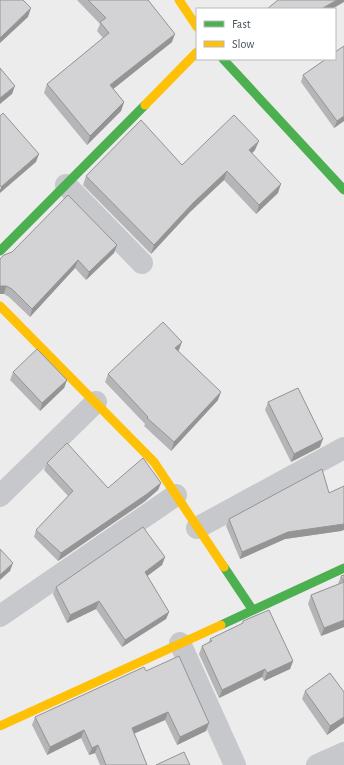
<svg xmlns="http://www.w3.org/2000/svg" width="344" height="765" viewBox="0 0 344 765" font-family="'Alegreya Sans',sans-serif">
  <rect width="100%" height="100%" fill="#edecec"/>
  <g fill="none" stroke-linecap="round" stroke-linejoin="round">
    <!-- street -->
    <path stroke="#c6c8cb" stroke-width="22" d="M66,185l76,78
      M0,496l96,-94
      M197,528l147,-80
      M0,616l176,-121
      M180,643l55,122
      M317,765l27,-12"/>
    <!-- fast -->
    <path stroke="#4caf50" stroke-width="9" d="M223,59l121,131
      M0,251l145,-146
      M224,567l28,42
      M221,625l123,-57"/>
    <!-- slow -->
    <path stroke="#ffc107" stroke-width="9" d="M179,0l18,27
      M145,105l52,-53
      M0,306l154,156 70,105
      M0,726l221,-101"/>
  </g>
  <!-- wall -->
  <path fill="#b5b5b7" d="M77,0h71l24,42 -59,47 11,13 -3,9 -34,34 -43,-52 3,-9 56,-46 -6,-7 3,-7z
    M344,46v75l-10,7 -33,-46 2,-7z
    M255,150l-3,3 26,40 -22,21 -32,-34 -34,32 -39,42 -68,-69 3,-9 96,-11z
    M117,245l-3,8 -28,27 -11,-12 -45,49 -21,-20 -5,-3 -4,-35z
    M179,350l-1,1 40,49 -47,51 -27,-25 1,-2 -40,-42 3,-8z
    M13,372l54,8 -3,8 -24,23 -30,-31z
    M268,402l52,45 -29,15 -26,-52z
    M47,463l61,25 53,-5 -3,7 -14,12 -86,59 -24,-24 2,-7 32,-34 -24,-26z
    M329,493l12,38 -56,8 -45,20 -14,-33 3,-7z
    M165,557l-3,8 -15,11 22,36 -3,7 -44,28 -26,-38 -29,14 -14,-29 3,-7z
    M344,575v52l-23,9 -13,-32 3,-9 27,-11 3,-8z
    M243,621l50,40 -3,8 -26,12 -2,-4 -43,21 -20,-44 3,-8 7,-4 1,-3 32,-15z
    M146,671l60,60 -29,14 -12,-25 -31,13 13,32h-47l-5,-12 -6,2 -8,-17 -34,17 -15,-30 3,-8z
    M305,691l39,1v31l-17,12 -25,-36z"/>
  <!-- shaded-wall -->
  <path fill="#949495" d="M337,0h7v2l-12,7h-11z
    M31,8l-3,9 -28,26v-5z
    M175,34l-3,8 -65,52 3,-9z
    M15,86l-3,8 -12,10v-6z
    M124,102l-3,9 -34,34 3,-9z
    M344,116v5l-10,7 3,-7z
    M259,141l-4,9 -9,9 3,-9z
    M39,154l-3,8 -36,31v-3l1,-3z
    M227,171l-3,9 -34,32 -39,42 3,-9 39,-42z
    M281,184l-3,9 -22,21 3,-9z
    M117,245l-3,8 -28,27 3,-8z
    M78,260l-3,8 -45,49 2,-8z
    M0,286h6l-2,8h-4z
    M182,342l-3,8 -7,6 3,-8z
    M67,380l-3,8 -24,23 2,-8z
    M221,392l-3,8 -47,51 3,-9z
    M323,439l-3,8 -29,15 3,-8z
    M161,483l-3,7 -14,12 -86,59 3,-8z
    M344,524v6l-3,1 -56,8 -45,20 2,-7 46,-20z
    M165,557l-3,8 -20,15 3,-8z
    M13,563l-3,8 -10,9v-5z
    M99,601l-3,8 -29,14 3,-8z
    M169,612l-3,7 -44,28 3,-7z
    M344,620v7l-23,9 3,-8z
    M293,661l-3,8 -26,12 3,-8z
    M265,669l-3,8 -43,21 3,-8z
    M168,712l-3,8 -36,16 3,-8z
    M344,717v6l-17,12 3,-9z
    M209,723l-3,8 -29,14 3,-8z
    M84,730l-3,8 -34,17 3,-8z
    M98,745l-3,8 -6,2 3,-7z"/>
  <!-- building -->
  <path fill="#d3d3d5" stroke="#949495" d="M0,0h23l8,8 -31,30z
    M88,0h60l27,34 -65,51 14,17 -34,34 -43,-52 62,-51 -9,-11 6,-4z
    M278,0h59l-16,9h-54z
    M344,46v70l-7,5 -34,-46 23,-16h9v-7z
    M0,68l15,18 -15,12z
    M3,113l36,41 -38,33 -1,-2v-69z
    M234,115l25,26 -10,9 32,34 -22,21 -32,-34 -34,32 -39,42 -68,-69 55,-56 41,45z
    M68,195l49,50 -28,27 -11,-12 -46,49 -20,-20 -6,-3h-6v-27l4,-4 8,-3z
    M163,322l19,20 -7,6 46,44 -47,50 -27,-24 1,-1 -40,-43z
    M37,349l30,31 -25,23 -29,-31z
    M298,388l25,51 -29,15 -26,-52z
    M67,443l41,45 35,-30 18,25 -14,11 -86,59 -25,-23 37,-39 -26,-28z
    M322,469l7,24 15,-7v38l-56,8 -46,20 -13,-33z
    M143,527l22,30 -20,15 24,40 -44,28 -26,-39 -29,14 -14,-28z
    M0,549l13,14 -13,12z
    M344,575v45l-20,8 -13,-33 33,-13 -3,-6z
    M269,610l24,51 -26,12 -2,-4 -43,21 -20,-44 10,-5 -2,-2 33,-16v-2z
    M179,656l30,67 -29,14 -12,-25 -36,16 15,37h-41l-8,-20 -6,3 -8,-18 -34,17 -15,-30 109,-50 2,4z
    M330,673l14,19v25l-14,9 -25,-35z
    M184,752l6,13h-34z"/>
  <!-- legend -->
  <rect x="196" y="8" width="140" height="52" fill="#ffffff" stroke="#b5b9bc"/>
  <rect x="204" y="21" width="20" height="6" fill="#4caf50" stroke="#b5b9bc"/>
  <text x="232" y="28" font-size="12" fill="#454f57">Fast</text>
  <rect x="204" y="41" width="20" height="6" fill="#ffc107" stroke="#b5b9bc"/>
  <text x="232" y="48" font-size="12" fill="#454f57">Slow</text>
</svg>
